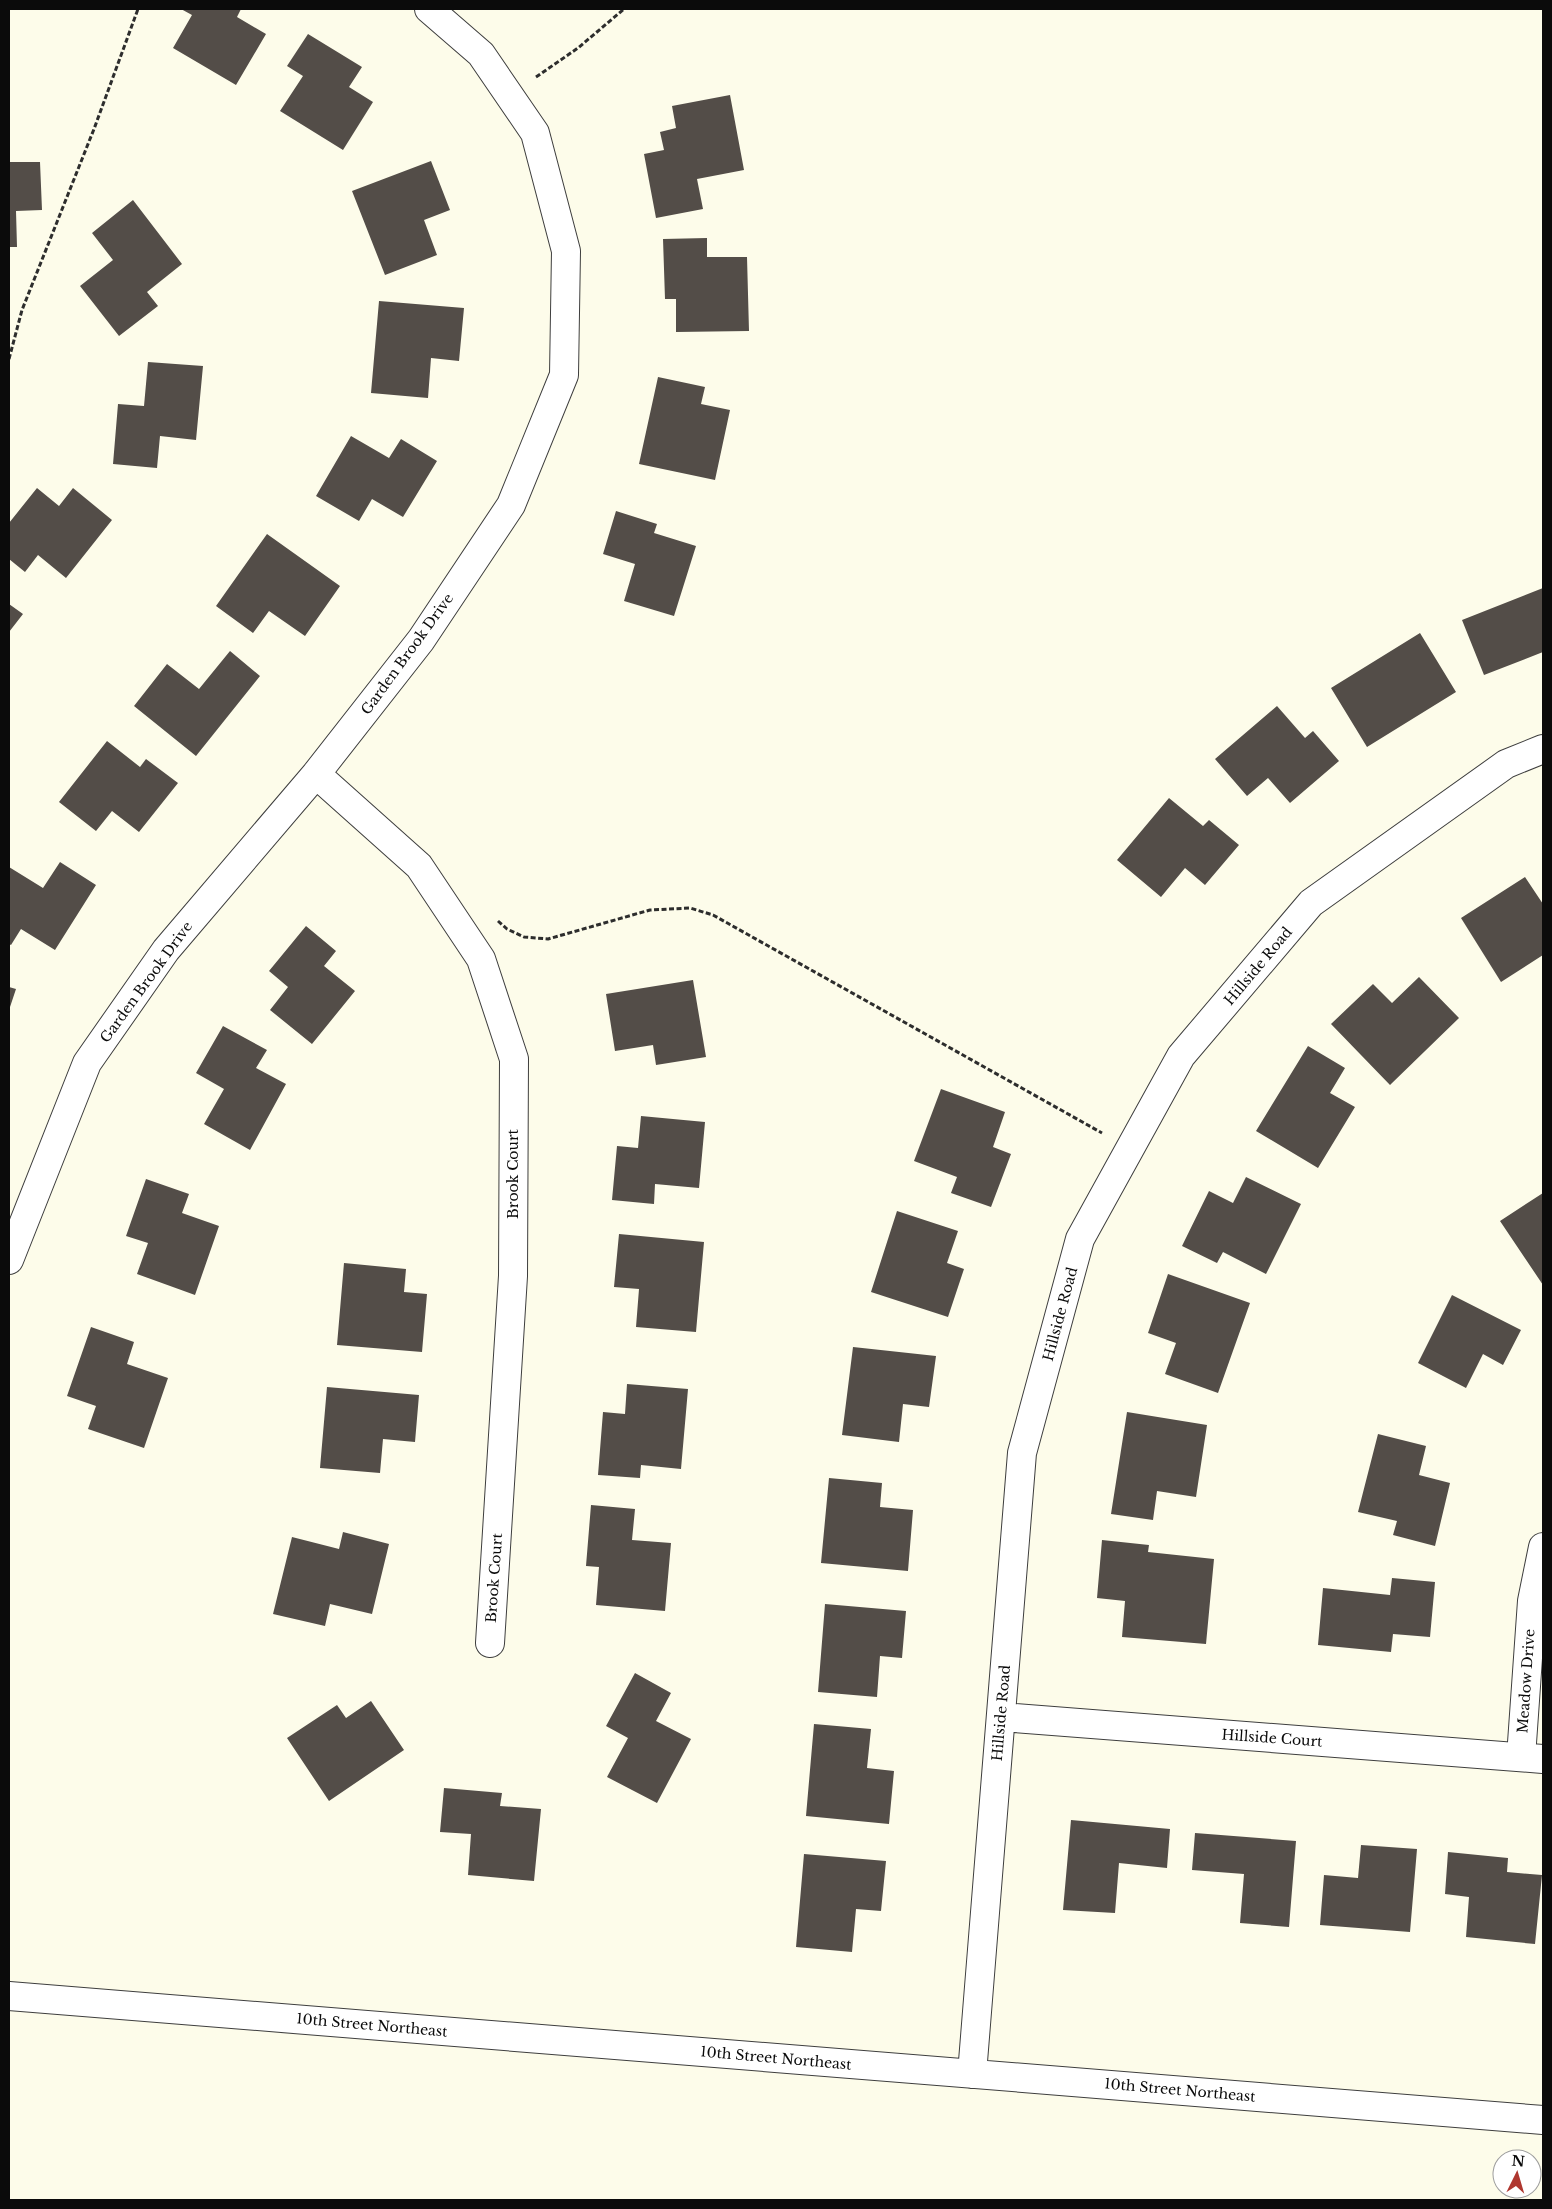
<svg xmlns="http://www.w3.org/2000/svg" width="1552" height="2209" viewBox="0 0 1552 2209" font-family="'Libre Baskerville',serif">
  <rect width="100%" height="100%" fill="#fdfcea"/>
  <!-- building -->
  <path fill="#534d48" d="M181,9h60l-4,8 29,17 -30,51 -63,-37 19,-33z
    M308,34l54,33 -13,20 24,15 -30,48 -63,-39 23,-35 -16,-10z
    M730,95l14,75 -47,9 6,30 -47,9 -12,-64 20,-4 -4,-18 16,-4 -4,-22z
    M431,161l19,49 -26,10 13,35 -52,20 -33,-84z
    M9,162h31l2,48 -26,1 1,36h-8z
    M133,200l49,64 -35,28 11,14 -39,30 -39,-50 33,-26 -21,-27z
    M707,238v19h40l2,74 -73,1v-33h-11l-2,-60z
    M379,301l85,7 -5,53 -28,-3 -3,40 -57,-5z
    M148,362l55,4 -7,74 -36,-4 -3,32 -44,-4 5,-60 26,2z
    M658,377l47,10 -4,17 29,6 -15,70 -76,-16z
    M351,436l38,22 12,-19 36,22 -34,56 -31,-18 -13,22 -43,-25z
    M37,488l22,18 14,-18 39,32 -46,58 -28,-23 -13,17 -16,-13v-36z
    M616,511l41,13 -3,9 42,13 -22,70 -50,-15 11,-37 -32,-10z
    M267,534l73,52 -35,50 -36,-25 -16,22 -37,-27z
    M1543,588v64l-59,23 -22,-55z
    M9,604l14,10 -14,18z
    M1420,633l36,59 -89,55 -36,-59z
    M230,651l30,25 -64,80 -62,-50 33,-42 32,25z
    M1277,706l28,32 8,-7 26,30 -49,42 -22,-25 -21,18 -32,-37z
    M107,741l33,26 6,-8 32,24 -39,49 -27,-21 -16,20 -37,-29z
    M1169,798l34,28 6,-6 30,25 -34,40 -20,-17 -24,29 -44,-37z
    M60,862l36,23 -41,65 -34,-21 -10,16 -2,-1v-77l34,21z
    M1525,877l18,27v51l-42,27 -40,-64z
    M306,926l30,25 -12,15 31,25 -43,53 -42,-34 18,-23 -19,-16z
    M1419,977l40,41 -69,67 -59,-61 42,-40 19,19z
    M693,980l13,77 -50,8 -3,-20 -38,6 -9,-57z
    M9,987l7,2 -7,21z
    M223,1026l44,24 -11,18 30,16 -36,66 -46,-26 20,-35 -28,-16z
    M1308,1046l37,22 -15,25 25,14 -37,61 -62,-37z
    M941,1089l64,23 -12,35 18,7 -20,53 -40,-14 6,-16 -43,-16z
    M641,1116l64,6 -6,66 -44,-4 -1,20 -42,-4 5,-54 21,2z
    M1246,1177l55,27 -35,70 -43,-22 -6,11 -35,-17 27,-55 24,12z
    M146,1179l43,15 -7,19 37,13 -24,69 -58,-21 11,-31 -22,-7z
    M1543,1193v92l-43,-64z
    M897,1211l61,20 -11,32 17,6 -16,48 -77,-25z
    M619,1234l85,8 -8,90 -60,-5 3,-38 -25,-2z
    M344,1263l62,6 -2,23 23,2 -5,58 -85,-7z
    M1168,1274l82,29 -32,90 -53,-19 11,-31 -28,-10z
    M1452,1295l69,35 -18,35 -20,-11 -17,34 -48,-25z
    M91,1327l43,15 -7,22 41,14 -24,70 -56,-19 8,-23 -29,-10z
    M853,1347l83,9 -7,51 -26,-3 -4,38 -57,-7z
    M627,1384l61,5 -7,80 -40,-4 -1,13 -42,-3 5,-63 22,2z
    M327,1387l92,8 -4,47 -32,-3 -3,34 -60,-5z
    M1127,1412l80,13 -11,72 -39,-6 -4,29 -42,-6z
    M1378,1434l48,12 -7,29 31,8 -15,63 -42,-11 4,-14 -39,-9z
    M829,1478l53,5 -2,24 33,3 -5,61 -87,-8z
    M591,1505l44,4 -3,31 39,3 -6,68 -69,-6 3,-38 -13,-1z
    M343,1532l46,12 -17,70 -42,-10 -5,22 -52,-12 19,-77 47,12z
    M1102,1540l47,5 -1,7 66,7 -8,85 -84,-7 3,-36 -28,-3z
    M1392,1578l43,4 -5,55 -37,-3 -2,18 -73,-7 5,-57 67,7z
    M825,1604l81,7 -4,47 -22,-2 -3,41 -59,-5z
    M635,1673l36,20 -15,28 35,18 -34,64 -50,-26 21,-39 -22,-12z
    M371,1701l33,49 -75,51 -42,-63 50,-33 9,13z
    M814,1724l57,5 -4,39 27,3 -5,53 -83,-8z
    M444,1788l58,5 -2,13 41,3 -7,72 -66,-6 3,-41 -31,-2z
    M1071,1820l99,9 -3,39 -48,-5 -4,50 -52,-3z
    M1195,1833l101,8 -7,86 -49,-4 4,-49 -52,-4z
    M1361,1845l56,4 -7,83 -90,-7 4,-50 34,3z
    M1448,1852l60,6 -1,14 35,3 -7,69 -69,-7 3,-40 -24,-3z
    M804,1854l82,7 -5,50 -25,-2 -4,43 -56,-5z"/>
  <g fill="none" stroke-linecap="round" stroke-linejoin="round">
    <!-- minor casing -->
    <g stroke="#3e3e3e" stroke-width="30">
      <path id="minor" d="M316,774l103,92 62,93 33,100 -1,217 -23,367
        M9,1260l78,-197 79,-113 150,-176 105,-134 90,-135 53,-130 2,-124 -31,-118 -54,-79 -52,-45
        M1001,1717l542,42
        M1521,1757l11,-156 11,-54
        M9,1996l1534,124
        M972,2074l50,-621 58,-214 101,-183 130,-153 195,-139 37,-15"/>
    </g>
    <!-- path -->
    <path stroke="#2d2d2d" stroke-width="3" stroke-dasharray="5 2.5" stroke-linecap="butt" d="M536,77l42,-29 46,-39
      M9,359l13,-49 72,-181 44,-120
      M498,921l9,8 17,8 24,2 102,-29 40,-2 23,7 389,218"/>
    <!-- minor -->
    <use href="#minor" stroke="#fff" stroke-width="28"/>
  </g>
  <g text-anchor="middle" stroke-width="5" stroke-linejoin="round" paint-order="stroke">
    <!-- street labels -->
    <g font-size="14" fill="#0b0b0b" stroke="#fff">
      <text transform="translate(407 654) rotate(-54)" y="5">Garden Brook Drive</text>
      <text transform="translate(1258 966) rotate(-50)" y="5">Hillside Road</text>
      <text transform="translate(146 982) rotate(-54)" y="5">Garden Brook Drive</text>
      <text transform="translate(513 1174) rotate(-90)" y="5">Brook Court</text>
      <text transform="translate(1060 1314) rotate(-75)" y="5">Hillside Road</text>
      <text transform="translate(494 1578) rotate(-86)" y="5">Brook Court</text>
      <text transform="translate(1526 1681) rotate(-86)" y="5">Meadow Drive</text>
      <text transform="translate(1001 1713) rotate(-85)" y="5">Hillside Road</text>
      <text transform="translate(1272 1738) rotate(4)" y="5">Hillside Court</text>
      <text transform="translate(372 2025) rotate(5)" y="5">10th Street Northeast</text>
      <text transform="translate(776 2058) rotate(5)" y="5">10th Street Northeast</text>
      <text transform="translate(1180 2090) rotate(5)" y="5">10th Street Northeast</text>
    </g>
  </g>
  <!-- border -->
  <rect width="1552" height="2209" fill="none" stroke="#0b0b0b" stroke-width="20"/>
  <!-- north arrow -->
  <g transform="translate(1517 2174) rotate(5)"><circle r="24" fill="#ffffff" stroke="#9d9d9d"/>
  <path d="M0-4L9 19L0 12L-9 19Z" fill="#af372f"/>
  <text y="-8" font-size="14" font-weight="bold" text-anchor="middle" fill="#0b0b0b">N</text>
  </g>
</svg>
